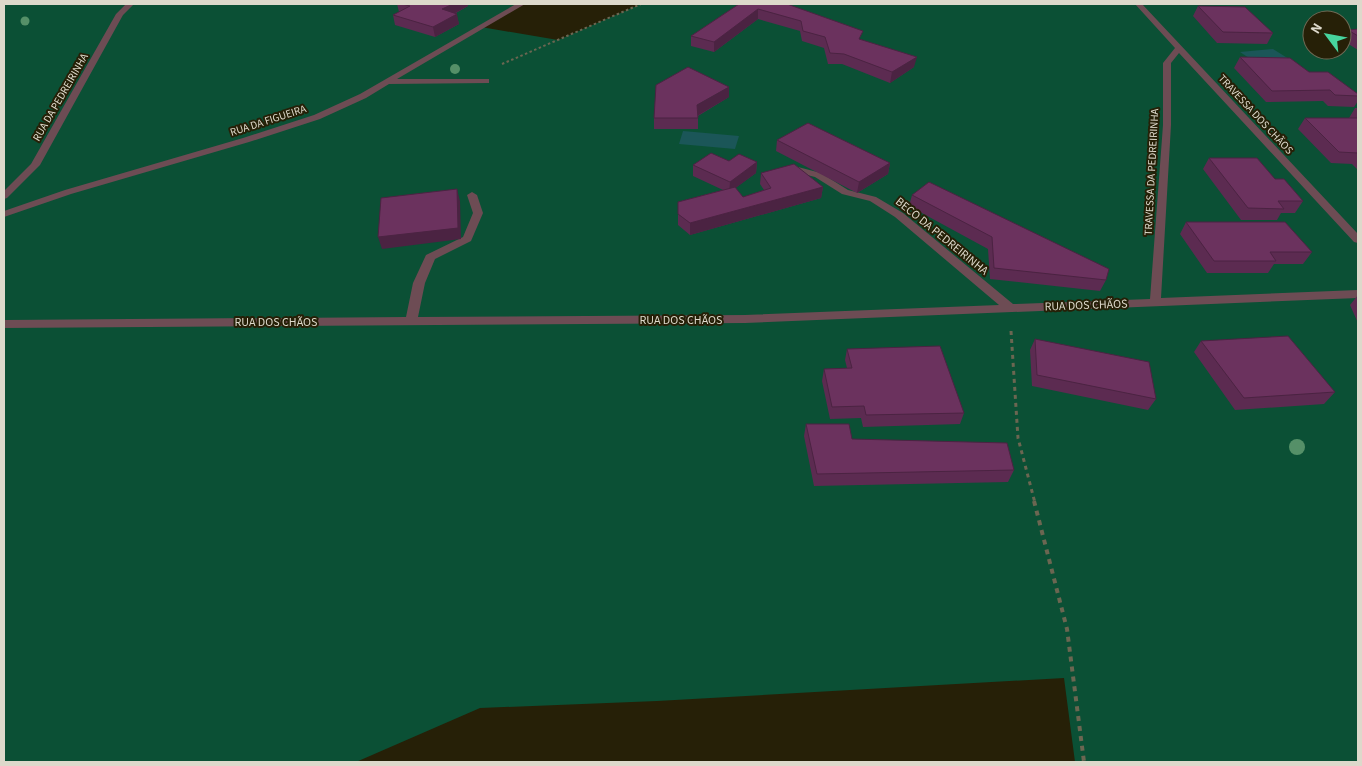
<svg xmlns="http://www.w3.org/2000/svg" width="1362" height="766" viewBox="0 0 1362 766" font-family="'Source Sans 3',sans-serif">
  <rect width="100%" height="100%" fill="#262007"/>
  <!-- green -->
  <path fill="#0b5035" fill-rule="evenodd" d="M4,4h517l-40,23 77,13 83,-36h717v758h-283l-11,-84 -407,23 -177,7 -124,54h-352zM1312,20h30v30h-30z"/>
  <!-- water -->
  <path fill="#1b5658" d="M1273,49l16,10 -34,3 -15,-10z
    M683,131l56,5 -4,13 -56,-5z"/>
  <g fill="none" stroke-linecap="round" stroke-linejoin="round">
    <!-- path-far2 -->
    <path stroke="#6b6651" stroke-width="2" stroke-dasharray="2.5 2.5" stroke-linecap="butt" d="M502,64l139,-60"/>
    <!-- path-far1 -->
    <path stroke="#6b6651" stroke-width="3" stroke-dasharray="4 4" stroke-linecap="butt" d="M1011,331l7,107 17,65"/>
    <!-- path -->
    <path stroke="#6b6651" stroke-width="4" stroke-dasharray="5 5" stroke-linecap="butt" d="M1034,501l33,128 17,133"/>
    <!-- street -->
    <path fill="#6d4c54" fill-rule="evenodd" d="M126,4h8l-11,11 -83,150 -33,33 -3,1v-8l27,-27 85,-150z
      M516,4h9l-128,75h92v4l-100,1 -23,14 -46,21 -71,23 -178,52 -67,23v-6l61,-21 178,-52 71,-23 46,-21z
      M1135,4h7l216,230v9l-4,-1 -175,-189 -8,10v62l-10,173 197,-8v8l-613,25 -741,5v-8l402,-3 7,-34 13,-28 37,-18 10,-24 -6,-18 5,-3 5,3 6,18 -12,28 -36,18 -10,24 -7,34 327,-2 254,-10 -104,-88 -25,-16 -28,-7 -27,-17 -20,-5v-4l3,-1 23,6 27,17 28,7 27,16 110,91 137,-5 13,-174v-62l12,-15z"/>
  </g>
  <!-- trees -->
  <g fill="#559068">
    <circle cx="25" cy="21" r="4.5"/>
    <circle cx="455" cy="69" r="5"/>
    <circle cx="1297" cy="447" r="8"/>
  </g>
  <!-- wall -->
  <path fill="#5c2b51" d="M397,4h71v2l-12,7 3,11 -24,13 -40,-12 -2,-10 6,-3z
    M739,4h48l75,36 52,27 -24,16 -48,-19h-14l-4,-16 -22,-7 -2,-10 -42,-12 -44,33 -23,-6v-10z
    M1198,6l75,27 -6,11 -50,-1 -24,-27z
    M1358,29v21l-16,-10 6,-10z
    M1240,57l69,15 49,22v7l-4,6 -26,-1 -5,-5 -57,1 -32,-34z
    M729,97l-31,19v13h-44v-11z
    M1355,108h3v62l-6,-6 -21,-1 -33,-34 7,-11h44z
    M777,140l113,23 -2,11 -31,19 -81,-42z
    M1209,158l66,21 28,22 -8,12h-14l-4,7h-36l-38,-51z
    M729,161l28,1 -1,11 -21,15 8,9 21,-7 -4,-6 1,-11 62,14 -2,11 -131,37 -12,-10v-23l45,-12 -30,-14v-11z
    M912,195l194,85 -6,11 -110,-12 -2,-30 -79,-43z
    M1186,222l126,30 -9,12h-29l-6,9h-61l-27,-39z
    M1358,295v28l-8,-18z
    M1035,339l121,60 -8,11 -116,-24 -2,-36z
    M1201,341l134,51 -11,12 -89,6 -41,-58z
    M847,349l117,64 -4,11 -97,3 -2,-9 -31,1 -8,-38 2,-12 23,-1 -2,-8z
    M806,424l46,15 162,31 -6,12 -194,4 -10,-50z"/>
  <!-- shaded-wall -->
  <path fill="#4b2342" d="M453,4h15v2l-24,13 -2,-10z
    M758,9v10l-44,33v-10z
    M457,14l2,10 -24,13 -2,-10z
    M917,57l-3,10 -24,16 2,-11z
    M729,87v10l-32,19v-11z
    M757,162l-1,11 -27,20 1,-11z
    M890,163l-2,11 -31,19 2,-11z
    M823,187l-2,11 -131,37v-12z
    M457,189l3,12 1,38 -79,10 -4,-12z"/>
  <!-- building -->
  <path fill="#6b325e" stroke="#4b2342" d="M402,4h51l-11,5 15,5 -24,13 -40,-12 17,-9z
    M739,4h48l76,27 -4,8 58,18 -25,15 -48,-18 -14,-1 -5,-16 -22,-6 -2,-10 -43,-12 -44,33 -23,-6z
    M1198,6l47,1 28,26 -50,-1z
    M1358,29v7l-10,-6z
    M1240,57l50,1 19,14h19l30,22v2l-23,-1 -5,-5 -58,1z
    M688,67l41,20 -32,18 1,13h-44l2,-33z
    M1305,118h53v35l-19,-1z
    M808,123l82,40 -31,19 -82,-42z
    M711,153l18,8 10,-7 18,8 -27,20 -37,-17z
    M1209,158h48l18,21h9l19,22h-25l6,8 -36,-1z
    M794,164l29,23 -133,36 -12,-9v-12l57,-15 8,10 28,-9 -10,-15z
    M929,182l180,87 -3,11 -112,-12 -2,-31 -80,-42z
    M457,189l1,39 -80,9 3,-39z
    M1186,222h99l27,30h-42l6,9h-62z
    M1288,336l47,56 -91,6 -43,-57z
    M1035,339l114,23 7,37 -119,-24z
    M940,346l24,67 -98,2 -2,-9 -32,1 -8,-38 28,-1 -5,-19z
    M806,424h43l3,15 155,4 7,27 -197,4z"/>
  <g text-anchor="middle" stroke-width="4" stroke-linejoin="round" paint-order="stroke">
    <!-- far-street labels -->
    <g font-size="11" fill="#ddd9cb" stroke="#262007">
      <text transform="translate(60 97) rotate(-60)" y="4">RUA DA PEDREIRINHA</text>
      <text transform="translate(1256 114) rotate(47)" y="4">TRAVESSA DOS CHÃOS</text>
      <text transform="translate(268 120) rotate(-18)" y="4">RUA DA FIGUEIRA</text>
      <text transform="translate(1151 172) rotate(-87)" y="4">TRAVESSA DA PEDREIRINHA</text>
    </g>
    <!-- street labels -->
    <g font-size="12" fill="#ddd9cb" stroke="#262007">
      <text transform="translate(942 236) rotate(39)" y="4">BECO DA PEDREIRINHA</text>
      <text transform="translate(1086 305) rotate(-2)" y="4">RUA DOS CHÃOS</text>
      <text x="681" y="324">RUA DOS CHÃOS</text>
      <text x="276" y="326">RUA DOS CHÃOS</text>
    </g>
  </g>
  <!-- border -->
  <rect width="1362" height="766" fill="none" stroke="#ddd9cb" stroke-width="10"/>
  <!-- north arrow -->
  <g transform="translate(1327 35) rotate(302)"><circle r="24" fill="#262007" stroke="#6f6a55"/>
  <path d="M0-4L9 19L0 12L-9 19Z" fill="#47d49e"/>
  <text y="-8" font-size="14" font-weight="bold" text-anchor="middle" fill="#ddd9cb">N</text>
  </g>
</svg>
